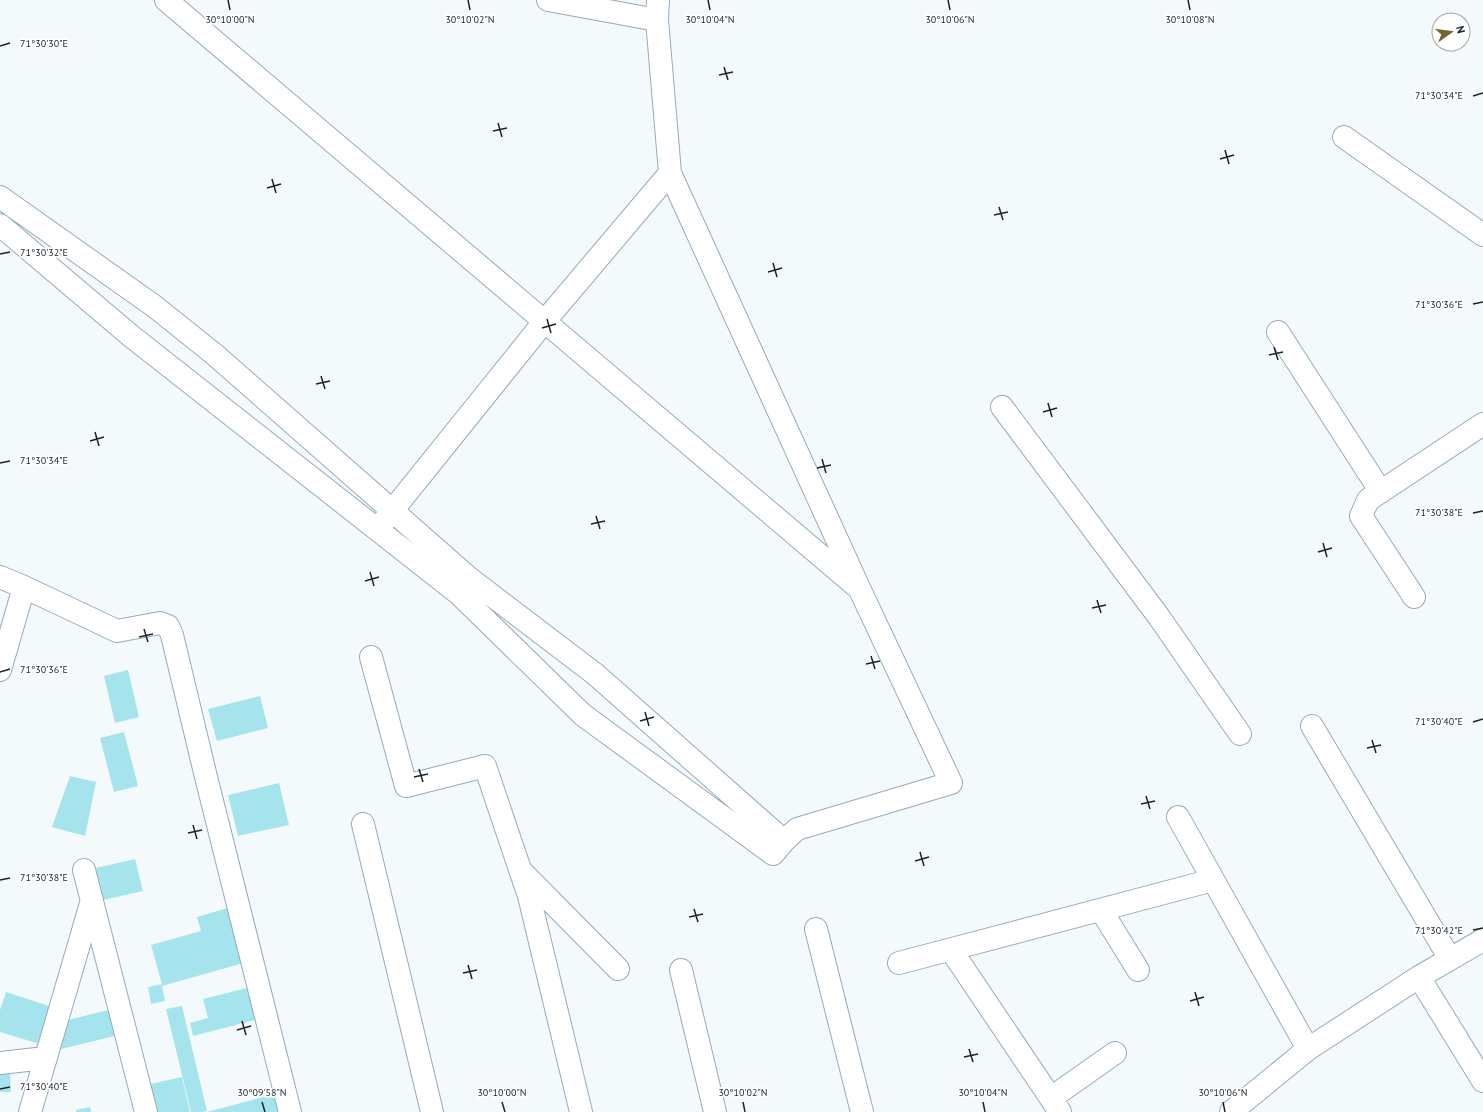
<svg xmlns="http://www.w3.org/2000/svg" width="1483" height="1112" viewBox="0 0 1483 1112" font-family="'PT Sans',sans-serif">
  <rect width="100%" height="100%" fill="#f4f9fc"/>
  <!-- building -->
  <path fill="#a6e4ed" d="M128,670l11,47 -24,6 -11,-47z
    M260,696l8,32 -51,13 -9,-32z
    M124,732l14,54 -24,6 -14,-54z
    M70,776l26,6 -11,54 -33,-9z
    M279,783l10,42 -51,11 -10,-41z
    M135,859l8,32 -40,9 -7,-32z
    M231,907l16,55 -85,24 3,15 -14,3 -3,-17 14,-3 -11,-39 50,-14 -4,-14z
    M251,987l8,32 -66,17 -3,-13 18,-5 -5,-19z
    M6,992l49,16 -12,37 -43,-13v-22z
    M182,1006l25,105 -5,1h-11l-25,-103z
    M112,1009l7,26 -62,15 11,-30z
    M0,1072h10l1,20h-11z
    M182,1077l8,35h-37l-7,-27z
    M275,1094l5,18h-73z
    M90,1107l1,5h-15v-2z"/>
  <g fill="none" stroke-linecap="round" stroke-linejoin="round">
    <!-- minor casing -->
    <g stroke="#94abba" stroke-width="24">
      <path id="minor" d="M166,0l689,585
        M548,0l109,20
        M1344,137l139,98
        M0,197l154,109 60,48 255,224 126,96 189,167
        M0,225l131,111 327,257 125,122 190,139 11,-13 13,-12 154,-46 -91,-193 -190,-417
        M1278,332l103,160
        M1002,407l157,210 81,117
        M384,521l160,-199 126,-149 -13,-153 1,-20
        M0,577l24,10 -24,83
        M24,587l93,44 43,-8 8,3 4,9 34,142 84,335
        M1414,597l-53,-81 7,-16 115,-76
        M371,657l35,129 79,-20 44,130 52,216
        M1312,726l138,233
        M1178,817l130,232
        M363,824l69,288
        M84,870l62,242
        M523,873l95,96
        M1101,910l37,60
        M816,929l46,183
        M951,950l109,162
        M899,963l314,-83
        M681,970l34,142
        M1419,977l64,104
        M0,1063l45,-5
        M1051,1098l64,-45
        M30,1112l62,-212
        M1231,1112l77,-63 111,-72 64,-37"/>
    </g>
    <!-- minor -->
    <use href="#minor" stroke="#fff" stroke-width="22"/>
  </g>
  <!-- ticks -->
  <path fill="none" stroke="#1b242a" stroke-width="1.5" d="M228,0l2,10M468,0l2,10M708,0l2,10M948,0l2,10M1188,0l2,10M0,46l10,-3M724,67l4,13M719,75l14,-3M1473,96l10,-3M498,123l4,14M493,131l14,-3M1225,150l4,14M1220,159l14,-4M272,179l4,14M267,188l14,-4M999,207l4,13M994,215l14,-3M0,254l10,-2M773,263l4,14M768,272l14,-4M1473,304l10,-2M547,319l4,14M542,328l14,-4M1274,347l4,13M1269,355l14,-3M321,376l4,13M316,384l14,-3M1048,403l4,14M1043,412l14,-4M95,432l4,14M90,441l14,-4M822,459l4,14M0,463l10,-2M817,468l14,-3M1473,513l10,-2M596,516l4,13M591,524l14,-3M1323,543l4,14M1318,552l14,-4M370,572l4,14M365,581l14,-4M1097,600l4,13M1092,608l14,-3M144,629l4,13M139,637l14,-3M871,656l4,13M866,664l14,-3M0,672l10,-3M645,712l4,14M640,721l14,-4M1473,722l10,-3M1372,740l4,13M1367,748l14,-3M419,769l4,13M414,777l14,-3M1146,796l4,13M1141,804l14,-3M193,825l4,14M188,833l14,-3M920,852l4,14M915,861l14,-4M0,880l10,-2M694,909l4,13M689,917l14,-3M1473,930l10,-2M468,965l4,14M463,973l14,-3M1195,992l4,14M1190,1001l14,-4M242,1021l4,14M237,1030l14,-4M969,1049l4,13M964,1057l14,-3M0,1089l10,-2M262,1102l3,10M502,1102l3,10M743,1102l2,10M983,1102l2,10M1223,1102l2,10"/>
  <g font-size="10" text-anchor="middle" fill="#1b242a" stroke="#fff" stroke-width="3.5" stroke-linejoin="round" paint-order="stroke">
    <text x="230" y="23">30°10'00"N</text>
    <text x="470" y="23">30°10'02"N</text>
    <text x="710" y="23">30°10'04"N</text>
    <text x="950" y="23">30°10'06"N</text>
    <text x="1190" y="23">30°10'08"N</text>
    <text x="44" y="47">71°30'30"E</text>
    <text x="1439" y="99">71°30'34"E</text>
    <text x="44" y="256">71°30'32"E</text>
    <text x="1439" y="308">71°30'36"E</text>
    <text x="44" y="464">71°30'34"E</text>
    <text x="1439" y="516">71°30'38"E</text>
    <text x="44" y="673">71°30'36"E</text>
    <text x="1439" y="725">71°30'40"E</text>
    <text x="44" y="881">71°30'38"E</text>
    <text x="1439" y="934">71°30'42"E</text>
    <text x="44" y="1090">71°30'40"E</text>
    <text x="262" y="1096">30°09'58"N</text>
    <text x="502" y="1096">30°10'00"N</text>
    <text x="743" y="1096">30°10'02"N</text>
    <text x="983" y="1096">30°10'04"N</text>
    <text x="1223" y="1096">30°10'06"N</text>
  </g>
  <!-- north arrow -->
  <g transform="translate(1451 32) rotate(76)"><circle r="19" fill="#ffffff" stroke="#a4a7aa"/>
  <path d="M0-3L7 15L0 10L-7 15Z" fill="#756432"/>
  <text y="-6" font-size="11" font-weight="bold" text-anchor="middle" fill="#1b242a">N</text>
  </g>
</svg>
